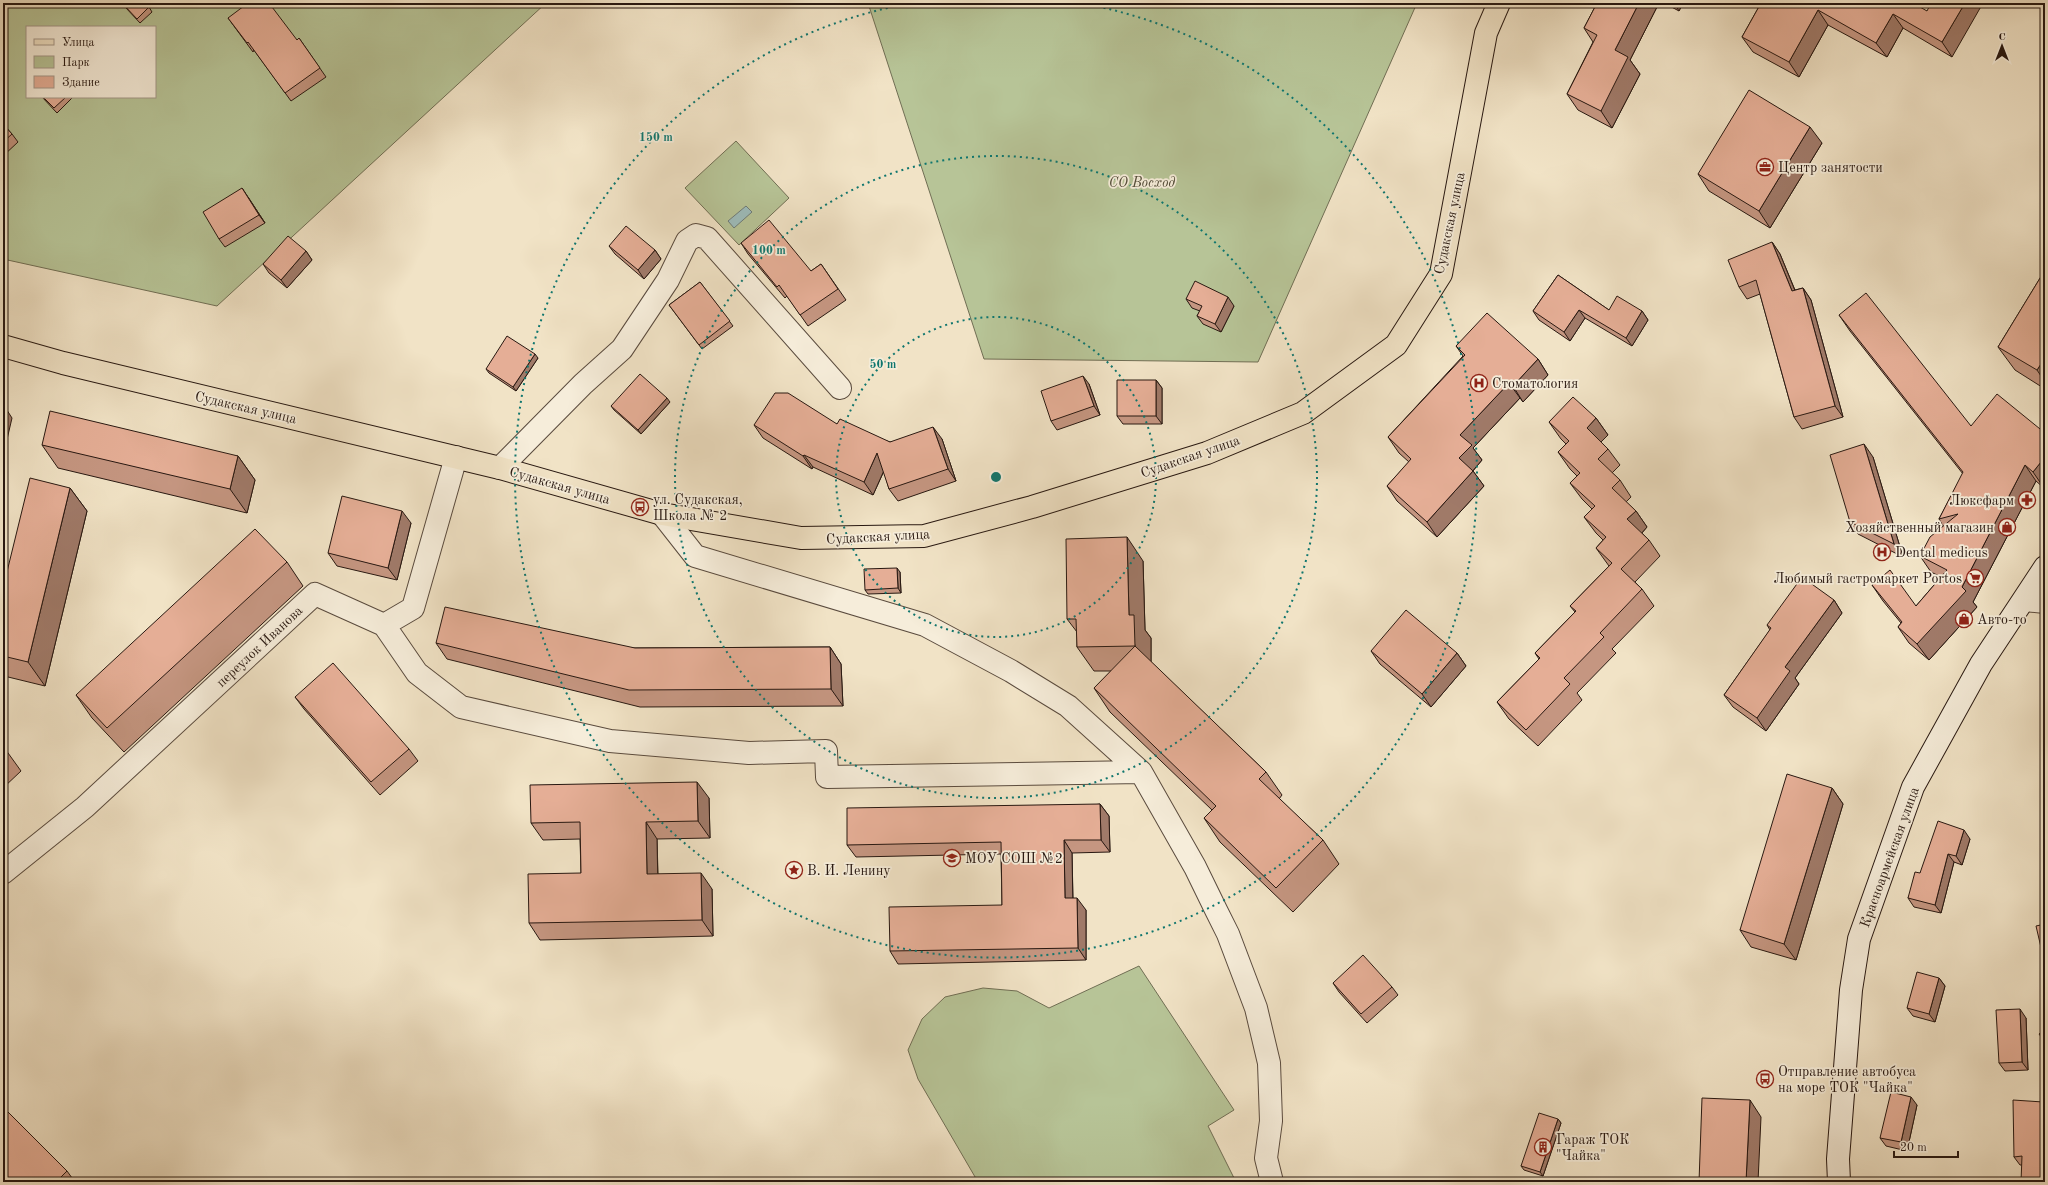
<svg xmlns="http://www.w3.org/2000/svg" width="2048" height="1185" viewBox="0 0 2048 1185" font-family="'Old Standard TT',serif">
  <rect width="100%" height="100%" fill="#f1e3c6"/>
  <filter id="stains"><feTurbulence type="fractalNoise" baseFrequency=".005" numOctaves="4"/><feColorMatrix values="0 0 0 0 .2 0 0 0 0 .09 0 0 0 0 .02 0 0 0 .5 -.17"/></filter>
  <radialGradient id="worn" r=".72"><stop offset=".6" stop-color="#630" stop-opacity="0"/><stop offset="1" stop-color="#630" stop-opacity=".3"/></radialGradient>
  <!-- green -->
  <path fill="#b7c497" stroke="#706e54" fill-rule="evenodd" d="M3,3h543l-329,303 -214,-47zM27,27h128v70h-128z
    M868,3h549l-159,359 -274,-3z
    M736,141l53,57 -50,47 -54,-57z
    M1139,966l95,144 -26,16 28,56h-258l-60,-103 -10,-29 14,-31 23,-22 38,-9 34,3 32,17z"/>
  <!-- water -->
  <path fill="#9dbdbc" stroke="#6e7b78" d="M746,206l6,6 -18,16 -6,-7z"/>
  <g fill="none" stroke-linecap="round" stroke-linejoin="round">
    <!-- street casing -->
    <g stroke="#5a4b3e" stroke-width="24">
      <path id="street" d="M500,468l83,-84 39,-35 46,-69 19,-39 9,-6 11,3 133,150
        M662,514l33,42 230,69 86,46 57,35 73,66 54,95 21,43 12,24 28,74 13,55 2,58 -5,37 6,24
        M2024,600l21,2
        M384,625l33,48 44,34 149,34 139,12 77,-2 1,26 314,-5
        M3,873l82,-66 230,-213 69,31 29,-17 43,-151"/>
    </g>
    <!-- secondary casing -->
    <g stroke="#281811" stroke-width="24">
      <path id="secondary" d="M1839,1182l-1,-23 13,-169 8,-51 54,-152 68,-123 64,-97"/>
    </g>
    <!-- primary casing -->
    <g stroke="#281811" stroke-width="24">
      <path id="primary" d="M3,346l60,17 437,105 162,46 139,24 123,-2 108,-29 175,-54 96,-40 93,-68 45,-71 45,-241 13,-30"/>
    </g>
    <!-- street -->
    <use href="#street" stroke="#f6edda" stroke-width="22"/>
    <!-- secondary -->
    <use href="#secondary" stroke="#f6edda" stroke-width="22"/>
    <!-- primary -->
    <use href="#primary" stroke="#f1e3c6" stroke-width="22"/>
  </g>
  <!-- wall -->
  <path fill="#c59681" stroke="#281811" d="M1597,3h62l-29,57 10,14 -28,54 -34,-18 -11,-16 26,-52 -9,-14z
    M1664,3h19l-4,8z
    M1761,3l166,8 25,46 -49,-29 -16,29 -59,-32 -29,52 -46,-25 -11,-15z
    M123,4l26,3 3,5 -12,11 -14,-15z
    M228,18l69,22 2,-2 27,39 -35,24 -37,-51 -1,2z
    M42,97h31l-16,16z
    M3,124l9,10 6,8 -15,14z
    M1822,143l-52,85 -61,-37 -11,-17z
    M248,197l17,26 -40,24 -6,-8z
    M1772,242l8,12 15,36 8,-2 8,12 32,117 -41,12 -8,-12 -34,-123 -13,5 -8,-12z
    M741,243l70,28 10,-7 25,36 -38,26 -21,-30 -2,2 -37,-44z
    M609,246l46,4 6,9 -17,20 -29,-25z
    M306,251l6,9 -25,28 -18,-15 -6,-9z
    M2045,270v119l-30,-19 -17,-23z
    M1558,275l51,35 33,1 6,9 -16,26 -47,-28 -15,23 -31,-21 -6,-9z
    M700,282l33,44 -31,23 -33,-44z
    M1186,299l48,7 -13,26 -18,-8 -6,-8 3,-5 -8,-3z
    M1839,315l132,111 74,7v53l-1,2 -8,-7 -63,121 4,5 -48,53 -20,-17 -11,-16 3,-4 -18,-22 -11,-16 44,21 25,-29 -10,-5 -11,-16 23,-30 -4,-7 24,-45 -113,-143z
    M1456,346l82,13 10,16 -25,27 -3,-4 -47,50 9,12 -9,11 11,15 -47,51 -40,-36 -10,-15 22,-24 -10,-9 -11,-16 75,-81z
    M538,358l-22,33 -27,-18 -3,-4z
    M1156,380l6,8v36h-39l-6,-8z
    M1089,384l11,31 -43,15 -6,-9z
    M670,402l-29,32 -27,-24 -3,-4z
    M1596,418l12,17 -7,7 7,7 12,16 -8,8 8,7 11,17 -5,5 10,9 11,16 -5,6 7,7 11,16 -25,26 7,7 12,17 -42,43 4,4 -39,40 5,7 -44,46 -29,-27 -12,-17 42,-43 -4,-6 40,-41 -5,-6 39,-40 -13,-18 7,-8 -7,-7 -12,-16 8,-8 -10,-10 -12,-16 7,-7 -7,-7 -12,-17 8,-8 -5,-5 -12,-17z
    M837,424l53,18 52,-3 14,42 -58,20 -9,-12 -5,-18 -11,24 -60,-28 -1,2 -49,-31 -9,-13z
    M42,445l196,11 17,24 -8,33 -189,-45z
    M1873,457l30,100 -45,-23 -8,-12z
    M70,488l17,23 -42,175 -41,-10 -1,-2v-18z
    M411,523l-14,57 -60,-14 -9,-13z
    M1143,561l2,69 6,8v24l115,110 16,23 -3,4 44,41 16,24 -46,48 -73,-70 -16,-24 8,-8 -102,-98 -16,-24 17,-17h-17l-17,-24v-15l-10,-13z
    M287,562l16,24 -179,166 -32,-34 -16,-23z
    M900,572l1,21 -33,1 -3,-4z
    M1834,600l8,13 -47,65 4,6 -33,47 -33,-24 -9,-12 46,-65 -3,-5z
    M436,643l199,5 195,-1 11,17 2,42 -203,1 -193,-48z
    M1371,651l86,2 9,13 -35,41 -51,-43z
    M295,697l114,52 9,12 -38,34 -76,-86z
    M3,746l18,25 -18,17z
    M1832,788l11,16 -47,156 -45,-13 -11,-17z
    M709,798l1,40 -53,1 1,35 54,15 1,47 -173,4 -11,-17 52,-50 -1,-34 -37,1 -12,-17z
    M1100,804l9,12 1,36 -38,1 1,45 13,12v50l-188,4 -8,-13 112,-46 -1,-51 -145,3 -9,-12z
    M1970,839l-8,26 -8,-3 -13,51 -27,-6 -6,-9 12,-25z
    M1939,978l6,8 -10,36 -22,-6 -6,-8z
    M1333,983l59,4 6,8 -31,28 -28,-31z
    M2026,1018l2,52 -23,1 -6,-8z
    M2043,1102l2,3v77l-23,-17h-2l-6,-8z
    M1917,1105l-10,46 -21,-5 -6,-8z
    M3,1107l64,64 8,11h-69l-3,-3z
    M1558,1119l3,4 -18,53 -19,-6 -3,-4z"/>
  <!-- shaded-wall -->
  <path fill="#a07a69" stroke="#281811" d="M1639,3h20l-29,57 10,14 -28,54 -11,-17 14,-61z
    M1674,3h9l-4,8z
    M1965,3h18l-31,54 -10,-15z
    M1818,10l10,15 -29,52 -10,-15z
    M1893,14l10,14 -16,29 -11,-14z
    M1810,127l12,16 -52,85 -11,-17z
    M242,188l6,9 17,26 -6,-8z
    M1772,242l8,12 20,49 -8,-12z
    M655,250l6,9 -17,20 -6,-9z
    M306,251l6,9 -25,28 -6,-8z
    M1803,288l8,12 32,117 -8,-11z
    M1228,297l6,9 -13,26 -6,-8z
    M1579,310l6,8 -15,23 -6,-9z
    M1642,311l6,9 -16,26 -6,-8z
    M535,354l3,4 -22,33 -3,-4z
    M2045,358v24l-8,-12z
    M1538,359l10,16 -25,27 -10,-16z
    M1083,376l6,8 11,31 -6,-9z
    M1156,380l6,8v36l-6,-8z
    M1509,383l11,15 -47,50 9,12 -12,14 -11,-16 1,-23z
    M667,398l3,4 -29,32 -3,-4z
    M3,404l9,14 -7,30 -2,-3z
    M1596,418l12,17 -10,10 -11,-17z
    M933,427l9,12 14,42 -8,-12z
    M1864,444l9,13 30,100 -9,-13z
    M877,453l9,13 -13,29 -9,-13z
    M804,455l9,12 -1,2 -9,-13z
    M238,456l17,24 -8,33 -17,-24z
    M2045,457v29l-1,2 -11,-16z
    M2025,465l11,16 -63,121 4,5 -48,53 -12,-16 45,-57z
    M1473,471l11,15 -47,51 -10,-15z
    M70,488l17,23 -42,175 -17,-24z
    M402,511l9,12 -14,57 -9,-12z
    M1636,511l11,16 -8,9 -12,-17z
    M1127,537l16,24 2,69 6,8v32l-16,-24 -6,-31z
    M897,568l3,4 1,21 -3,-5z
    M1834,600l8,13 -47,65 4,6 -33,47 -9,-13 28,-51z
    M830,647l11,17 2,42 -12,-17z
    M1457,653l9,13 -35,41 -9,-13z
    M697,782l12,16 1,40 -12,-17z
    M1832,788l11,16 -47,156 -12,-16z
    M1100,804l9,12 1,36 -9,-12z
    M646,822l11,17 1,51 -11,-16z
    M1964,830l6,9 -8,26 -6,-9z
    M1064,840l8,13 1,57 -8,-12z
    M1948,854l6,8 -13,51 -6,-8z
    M701,873l11,16 1,47 -11,-16z
    M1077,898l9,12v50l-8,-12z
    M1939,978l6,8 -10,36 -6,-8z
    M2020,1009l6,9 2,52 -6,-8z
    M1911,1097l6,8 -10,46 -6,-9z
    M1750,1100l11,17 -3,65h-12z
    M2043,1102l2,3v18l-3,-5z
    M1558,1119l3,4 -18,53 -3,-4z"/>
  <!-- building -->
  <path fill="#e5ae96" stroke="#281811" d="M124,3h21l4,4 -12,12 -14,-15z
    M248,3h21l28,37 2,-2 21,30 -35,25 -37,-51 -1,1 -19,-25z
    M1597,3h42l-24,47 13,7 -27,54 -34,-17 30,-59 -13,-7z
    M1761,3h152l14,8 4,-8h34l-23,39 -49,-28 -17,29 -58,-33 -29,52 -47,-25z
    M1749,90l61,37 -51,84 -61,-37z
    M43,97h23l-12,11z
    M3,124l9,10 -9,8z
    M242,188l17,27 -40,24 -16,-27z
    M769,220l42,51 10,-7 17,25 -38,26 -21,-30 -2,2 -36,-44z
    M626,226l29,24 -17,20 -29,-24z
    M288,236l18,15 -25,29 -18,-16z
    M1772,242l20,49 11,-3 32,118 -41,11 -38,-137 -17,7 -11,-27z
    M2045,270v88l-8,12 -39,-23z
    M1558,275l51,35 8,-14 25,15 -16,27 -47,-28 -15,22 -31,-21z
    M1195,281l33,16 -13,27 -18,-8 5,-10 -16,-7z
    M700,282l30,39 -31,24 -30,-40z
    M1866,293l105,133 26,-32 48,39v24l-12,15 -8,-7 -63,122 4,4 -49,53 -19,-17 4,-5 -30,-37 18,-15 26,36 31,-36 -27,-14 10,-19 28,-23 -19,5 24,-47 -124,-157z
    M1487,313l51,46 -25,27 -4,-3 -49,52 12,10 -13,13 14,13 -46,51 -40,-36 24,-27 -23,-22 77,-82 -9,-9z
    M507,336l28,18 -22,33 -27,-18z
    M640,374l27,24 -29,32 -27,-24z
    M1083,376l11,30 -43,15 -10,-30z
    M1117,380h39v36h-39z
    M775,393h13l49,31 3,-5 50,23 43,-15 15,42 -59,20 -12,-36 -13,29 -60,-27 -1,1 -49,-31z
    M1573,397l23,21 -9,10 21,21 -10,10 22,21 -8,8 24,23 -9,8 22,21 -28,29 21,20 -42,44 4,4 -40,41 6,6 -44,46 -29,-28 43,-44 -5,-5 41,-42 -6,-5 42,-43 -16,-15 10,-11 -22,-20 11,-11 -25,-23 10,-10 -22,-21 11,-11 -20,-19z
    M50,411l188,45 -8,33 -188,-44z
    M1864,444l30,100 -44,-22 -20,-67z
    M30,478l40,10 -42,174 -25,-6v-68z
    M342,496l60,15 -14,57 -60,-15z
    M255,529l32,33 -180,166 -31,-33z
    M1127,537l2,78h5l1,31 -58,1 -1,-28h-9l-1,-80z
    M897,568l1,20 -33,2 -1,-21z
    M1802,577l32,23 -49,67 5,4 -33,47 -33,-23 47,-67 -4,-3z
    M445,607l190,41 195,-1 1,42 -202,1 -193,-47z
    M1406,610l51,43 -35,41 -51,-43z
    M1135,646l131,126 -7,7 64,61 -47,48 -72,-70 12,-12 -122,-118z
    M333,663l76,86 -38,33 -76,-85z
    M1787,774l45,14 -48,156 -44,-14z
    M697,782l1,39 -52,1 1,52 54,-1 1,47 -173,3 -1,-49 53,-1 -1,-51 -49,1 -1,-38z
    M1100,804l1,36h-37l1,58h12l1,50 -188,3 -1,-44 113,-2 -1,-63 -154,3v-37z
    M1938,821l26,9 -8,26 -8,-2 -13,51 -27,-7 7,-26 5,1z
    M2045,924v31l-2,1 -7,-30z
    M1363,955l29,32 -31,27 -28,-31z
    M1917,972l22,6 -10,36 -22,-6z
    M2020,1009l2,53 -23,1 -3,-53z
    M2045,1029v13l-6,-8z
    M1891,1092l20,5 -10,45 -21,-4z
    M1702,1098l48,2 -4,82h-47z
    M2013,1100l30,2 -1,16h3v64h-24l1,-26 -8,1z
    M3,1107l64,64 -11,11h-46l-7,-7z
    M1539,1113l19,6 -18,53 -19,-6z"/>
  <!-- distance rings -->
  <g fill="none" stroke="#0f766e" stroke-width="2" stroke-dasharray="2 4">
    <circle cx="996" cy="477" r="160"/>
    <circle cx="996" cy="477" r="321"/>
    <path d="M1080 3A481 481 0 1 1 912 3"/>
  </g>
  <!-- icons -->
  <defs>
    <g id="office-ring" transform="scale(0.9)"><circle r="9.5" fill="#f6edda" stroke="#8f2418" stroke-width="1.5"/><path d="M-6-3h4V-5.5h4V-3h4V5H-6ZM-1-4.5V-3h2v-1.5ZM-6 0V1H6V0Z" fill="#8f2418"/></g>
    <g id="hospital-ring" transform="scale(0.9)"><circle r="9.5" fill="#f6edda" stroke="#8f2418" stroke-width="1.5"/><path d="M-5-5h3v3.5h4V-5h3V5h-3V1.5h-4V5h-3Z" fill="#8f2418"/></g>
    <g id="pharmacy-ring" transform="scale(0.9)"><circle r="9.5" fill="#f6edda" stroke="#8f2418" stroke-width="1.5"/><path d="M-2-6h4v4h4v4h-4v4h-4v-4h-4v-4h4Z" fill="#8f2418"/></g>
    <g id="bus-ring" transform="scale(0.9)"><circle r="9.5" fill="#f6edda" stroke="#8f2418" stroke-width="1.5"/><path d="M-5-6H5V4H4V6H2V4H-2V6H-4V4H-5ZM-3.5-4V0h7V-4ZM-3.5 1.2v1.5H-2V1.2ZM2 1.2v1.5H3.5V1.2Z" fill="#8f2418"/></g>
    <g id="shop-ring" transform="scale(0.9)"><circle r="9.5" fill="#f6edda" stroke="#8f2418" stroke-width="1.5"/><path d="M-5-2.5h2.3a2.7 3.5 0 0 1 5.4 0H5L5.5 6h-11ZM-1.5-2.5h3a1.5 2.3 0 0 0-3 0Z" fill="#8f2418"/></g>
    <g id="supermarket-ring" transform="scale(0.9)"><circle r="9.5" fill="#f6edda" stroke="#8f2418" stroke-width="1.5"/><path d="M-6-5.5h2.5l.6 2H6L4.5 2H-2.5L-4.4-4H-6ZM-1.5 3.2a1.3 1.3 0 1 0 .1 0ZM3 3.2a1.3 1.3 0 1 0 .1 0Z" fill="#8f2418"/></g>
    <g id="school-ring" transform="scale(0.9)"><circle r="9.5" fill="#f6edda" stroke="#8f2418" stroke-width="1.5"/><path d="M0-5L7-2L0 1L-7-2ZM-4 1L0 2.5L4 1V4Q0 6-4 4Z" fill="#8f2418"/></g>
    <g id="sight-ring" transform="scale(0.9)"><circle r="9.5" fill="#f6edda" stroke="#8f2418" stroke-width="1.5"/><path d="M0-6L1.8-2.2L6-1.7L2.9 1.2L3.7 5.4L0 3.3L-3.7 5.4L-2.9 1.2L-6-1.7L-1.8-2.2Z" fill="#8f2418"/></g>
    <g id="building-ring" transform="scale(0.9)"><circle r="9.5" fill="#f6edda" stroke="#8f2418" stroke-width="1.5"/><path d="M-4-6H4V6H1V3H-1V6H-4ZM-2.5-4.3h1.7v1.8h-1.7ZM.8-4.3h1.7v1.8H.8ZM-2.5-1h1.7V.8h-1.7ZM.8-1h1.7V.8H.8Z" fill="#8f2418"/></g>
  </defs>
  <g fill-rule="evenodd">
    <use href="#office-ring" x="1765" y="167"/>
    <use href="#hospital-ring" x="1479" y="383"/>
    <use href="#pharmacy-ring" x="2027" y="500"/>
    <use href="#bus-ring" x="640" y="507"/>
    <use href="#shop-ring" x="2007" y="527"/>
    <use href="#hospital-ring" x="1882" y="552"/>
    <use href="#supermarket-ring" x="1975" y="578"/>
    <use href="#shop-ring" x="1964" y="619"/>
    <use href="#school-ring" x="952" y="858"/>
    <use href="#sight-ring" x="794" y="870"/>
    <use href="#bus-ring" x="1765" y="1079"/>
    <use href="#building-ring" x="1543" y="1147"/>
  </g>
  <g text-anchor="middle" stroke-width="3.5" stroke-linejoin="round" paint-order="stroke">
    <!-- poi labels -->
    <g font-size="14" fill="#281811" stroke="#f6edda" text-anchor="start">
      <text x="1778" y="172">Центр занятости</text>
      <text x="1492" y="388">Стоматология</text>
      <text x="653" y="504">ул. Судакская,<tspan x="653" dy="16">Школа № 2</tspan></text>
      <text x="2014" y="505" text-anchor="end">Люксфарм</text>
      <text x="1994" y="532" text-anchor="end">Хозяйственный магазин</text>
      <text x="1895" y="557">Dental medicus</text>
      <text x="1962" y="583" text-anchor="end">Любимый гастромаркет Portos</text>
      <text x="1977" y="624">Авто-то</text>
      <text x="965" y="863">МОУ СОШ №2</text>
      <text x="807" y="875">В. И. Ленину</text>
      <text x="1778" y="1076">Отправление автобуса<tspan x="1778" dy="16">на море ТОК "Чайка"</tspan></text>
      <text x="1556" y="1144">Гараж ТОК<tspan x="1556" dy="16">"Чайка"</tspan></text>
    </g>
    <!-- park labels -->
    <g font-size="14" font-style="italic" fill="#534c39" stroke="#f6edda">
      <text x="1142" y="187">СО Восход</text>
    </g>
    <!-- street labels -->
    <g font-size="14" fill="#281811" stroke="#f6edda">
      <text transform="translate(1449 223) rotate(-78)" y="5">Судакская улица</text>
      <text transform="translate(246 407) rotate(13)" y="5">Судакская улица</text>
      <text transform="translate(1190 456) rotate(-19)" y="5">Судакская улица</text>
      <text transform="translate(560 485) rotate(16)" y="5">Судакская улица</text>
      <text transform="translate(878 536) rotate(-3)" y="5">Судакская улица</text>
      <text transform="translate(259 646) rotate(-43)" y="5">переулок Иванова</text>
      <text transform="translate(1889 857) rotate(-70)" y="5">Красноармейская улица</text>
    </g>
  </g>
  <circle cx="996" cy="477" r="6" fill="#0f766e" stroke="#f6edda" stroke-width="2"/>
  <g font-size="12" text-anchor="middle" font-weight="bold" fill="#0f766e" stroke="#f6edda" stroke-width="3.5" stroke-linejoin="round" paint-order="stroke">
    <text x="656" y="141">150 m</text>
    <text x="769" y="254">100 m</text>
    <text x="883" y="368">50 m</text>
  </g>
  <!-- margin -->
  <rect width="2048" height="1185" fill="none" stroke="#f1e3c6" stroke-width="16"/>
  <rect x="4" y="4" width="2040" height="1177" fill="none" stroke="#281811" stroke-width="2"/>
  <rect x="8" y="8" width="2032" height="1169" fill="none" stroke="#281811"/>
  <!-- legend -->
  <rect x="26" y="26" width="130" height="72" fill="#f6edda" stroke="#a4988a"/>
  <rect x="34" y="39" width="20" height="6" fill="#f1e3c6" stroke="#a4988a"/>
  <text x="62" y="46" font-size="12" fill="#281811">Улица</text>
  <rect x="34" y="56" width="20" height="12" fill="#b7c497" stroke="#a4988a"/>
  <text x="62" y="66" font-size="12" fill="#281811">Парк</text>
  <rect x="34" y="76" width="20" height="12" fill="#e5ae96" stroke="#a4988a"/>
  <text x="62" y="86" font-size="12" fill="#281811">Здание</text>
  <!-- north arrow -->
  <g transform="translate(2002 46)" stroke="#f6edda" stroke-width="3" paint-order="stroke">
  <path d="M0-3L7 15L0 10L-7 15Z" fill="#281811"/>
  <text y="-6" font-size="11" font-weight="bold" text-anchor="middle" fill="#281811">С</text>
  </g>
  <!-- scale -->
  <path d="M1894 1151v6h64v-6" fill="none" stroke="#281811" stroke-width="2"/>
  <text x="1900" y="1151" font-size="12" fill="#281811" stroke="#f6edda" stroke-width="3" paint-order="stroke">20 m</text>
  <rect width="100%" height="100%" filter="url(#stains)"/>
  <rect width="100%" height="100%" fill="url(#worn)"/>
</svg>
